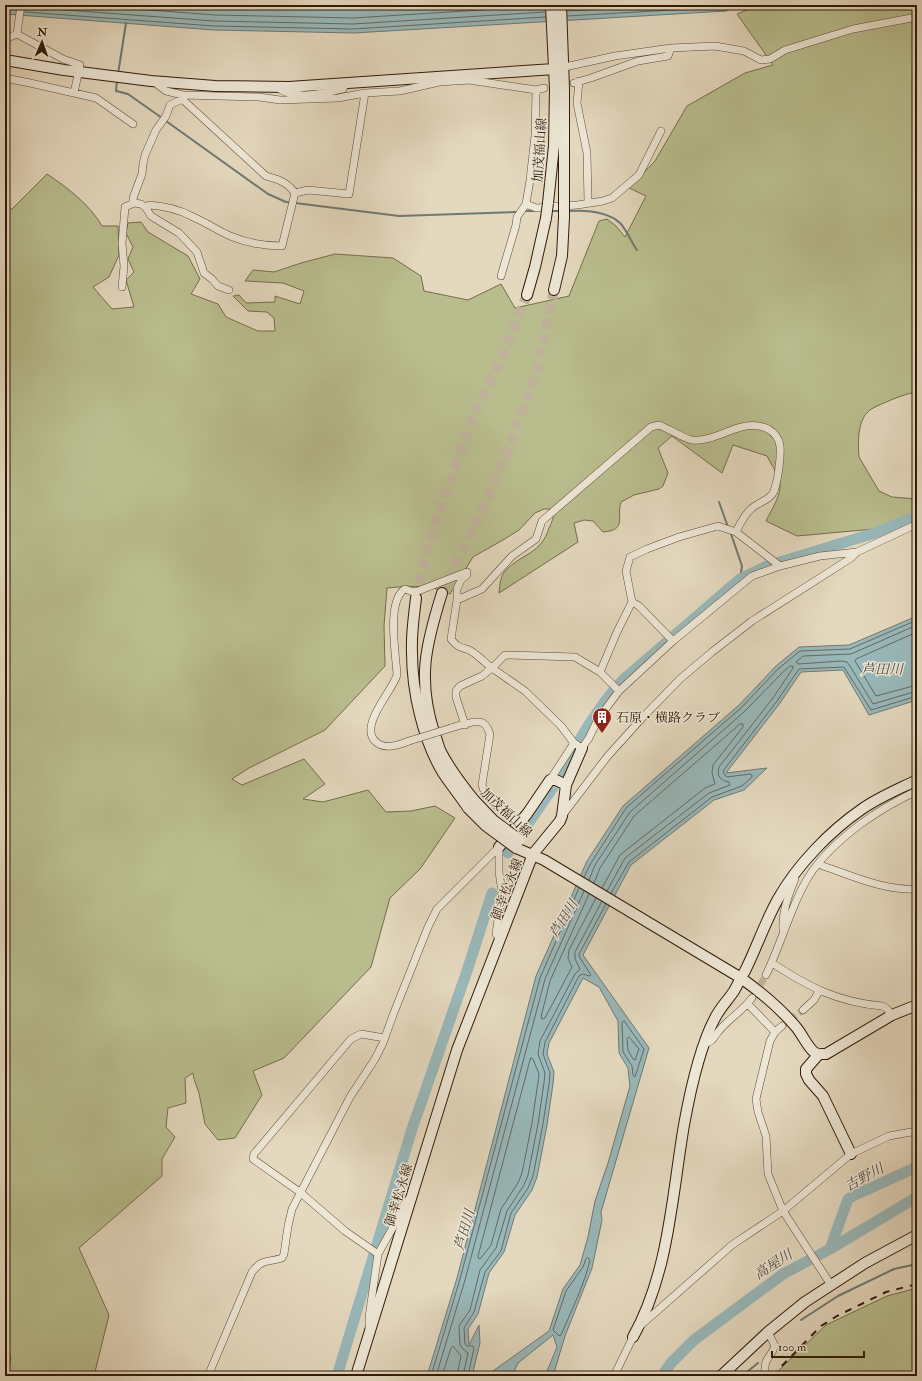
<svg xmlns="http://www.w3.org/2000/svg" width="922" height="1381" viewBox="0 0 922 1381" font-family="'IM FELL Double Pica','Noto Serif JP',serif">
  <rect width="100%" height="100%" fill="#e4d8be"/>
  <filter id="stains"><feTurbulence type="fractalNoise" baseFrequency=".005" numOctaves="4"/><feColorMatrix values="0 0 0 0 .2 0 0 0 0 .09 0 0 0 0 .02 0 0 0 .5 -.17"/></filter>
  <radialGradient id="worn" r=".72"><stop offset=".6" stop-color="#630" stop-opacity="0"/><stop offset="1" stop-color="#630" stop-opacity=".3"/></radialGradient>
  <!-- green -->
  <path fill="#b9bd8e" stroke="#756c4c" d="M759,5h158v387c-12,2 -22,6 -33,11 -4,2 -10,4 -14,7 -13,10 -12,32 -11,47l20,34 13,6 25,2v15l-43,15 -77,7 -31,-15c5,-11 18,-29 13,-42 -3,-8 -8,-15 -12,-23l-34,-11 -11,28 -50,-37 -14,12 10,25 -5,13 -4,3 -25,6 -13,7c-5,15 7,28 -18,30l-10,-11 -9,-1 -10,3 4,19 -79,51c1,-8 1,-17 7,-23 17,-17 35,-16 43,-42 3,-6 5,-11 5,-18l-5,-1h-5l-9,4 -16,17 -16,10 -30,17 -23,37c-20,-10 -41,-8 -63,-6l-3,38 1,40 -60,64 -76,38 -17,11 10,6 62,-26 21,25 -22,15 20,3 45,-12 18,22 25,-1 24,-5 20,12 -35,51 -30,29 -19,69 -87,91 -31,13 9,24 -27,43 -17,2 -13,-16 -6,-31 -5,-14 -1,-6 -8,5 1,25 -18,5 -2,19 9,10 -13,22v17l-83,72 30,67 -15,61 -46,-1 -3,1h-40l6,-17 -6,-26v-1125l7,1 35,-35c21,14 43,31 55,52h16l1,29 -10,22 -16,10 19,22 22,-2 -8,-27 8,-8 -6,-13 5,-12 -7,-14 2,-10 13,-1 7,10 40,24 12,23 -9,15 27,10 8,13 32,14h17l-1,-13 -7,-6 -19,-1 -15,-15 6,-1 7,8 29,-1v-6l25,8 4,-13 -21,-8 -38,-2 8,-11 21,2 27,-9 34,-9 58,4 28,18 3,15 44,9 33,-16 14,24 54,-12 30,-75 8,-2 9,7 9,11 21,-41 -17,-8 26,-27 32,-55 58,-33 28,-8 -36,-51z
    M917,1288v88h-137l-2,-5 48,-46 61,-29z"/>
  <!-- water -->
  <path fill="#99b8ba" stroke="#6f7973" d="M5,5h736l-15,6 -372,22 -140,-3 -209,-16z
    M917,616v84l-48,15 -26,-45 -42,2 -21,31 -54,70 41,-5 -23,22 -30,10 -83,65 -48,90 66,93 -48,164 1,8 -10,48 -27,68 -12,40h-8l12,-29 -4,-12 -35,28 -6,13h-26l63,-45 14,-42 17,-24 8,-28 7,-36 13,-38 22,-77 -2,-18 -9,-15 -1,-32 -19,-34 -16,-9 -34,65 -2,11 7,18 -1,12 -6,41 -10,52 -5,13 -17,25 -11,37 -15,21 -11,41 -10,15 1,16 10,-20 1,18 -8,33h-45l30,-98 79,-302 51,-115 36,-55 116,-101 37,-39 23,-19 50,-2z"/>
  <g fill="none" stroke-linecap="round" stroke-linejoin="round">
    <!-- shore -->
    <path stroke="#656962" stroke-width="1" d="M82,5l133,10 138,3 192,-12
      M25,7l189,14 139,3 192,-12
      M567,11l101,-6
      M25,12l189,14 139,3 193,-12
      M567,16l158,-9 4,-2
      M917,625l-66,29 -48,2 -7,6 2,2 43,-3 6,1 3,4 23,38 44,-13
      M917,632l-61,27 -1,2 21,35 41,-11
      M584,877l7,-14 35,-55 115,-100 37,-39 22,-18 50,-2 67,-29
      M589,880l6,-15 35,-53 114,-100 38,-39 8,-7h3v2l-20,30 -54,69c-3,9 2,14 10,15l1,3 -21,8 -84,65 -18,33
      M594,883l6,-15 34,-52 106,-92h3v3l-30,38 -1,8 3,11 -10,4 -85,67 -18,33
      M611,893l18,-31 83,-65 30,-11 10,-9v-2l-2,-1 -23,3 -3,-3 -1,-3 54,-70 22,-32 45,-2 27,43 46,-14
      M589,894l-39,87 -9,36 1,2 3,-1 27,-51 -4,-9 1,-8 27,-52
      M624,1021l20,28 -9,28 -2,-2 -1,-9 -9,-14 -1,-29z
      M629,1037l10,12 -4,11 -2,-1 -5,-9 -1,-11z
      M531,1058l2,1 6,15 -1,8 -6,41 -10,50 -4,10 -17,26 -10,36 -10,13 -2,1 -1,-3 52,-196z
      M588,1258l2,2c-6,26 -19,51 -29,75l-2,1 -6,-6 13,-39 17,-24 3,-8z
      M431,1376l29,-97 80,-301 39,-90
      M436,1376l29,-96 80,-301 39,-88
      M442,1376l9,-28 2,-2 8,10 -4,20
      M463,1376l5,-23 -5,-4 -3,-4 -1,-19 11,-16 10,-40 16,-22 11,-37 17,-26 4,-10 10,-51 6,-41 1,-10 -7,-19 2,-13 35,-67 5,-5 -5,-10v-7l27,-51
      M468,1376l6,-28 -1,-2h-6l-2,-2 -1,-16 10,-16 11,-40 16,-21 10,-38 17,-25 5,-12 10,-52 6,-40 1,-11 -7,-19 2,-12 34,-66 4,-2 6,2 2,-1 -11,-17 -1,-4 27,-50"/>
    <!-- stream -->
    <path stroke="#6f7973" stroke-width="2" d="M118,74l8,-51
      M117,80l-1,11 12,3 34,24
      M166,121l102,73 18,8h4
      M295,203l104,13 118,-4
      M524,211h11
      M550,211h11
      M568,211c16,-1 39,0 52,12 6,6 12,20 17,27
      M719,502l9,25
      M730,531l12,35 -2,13
      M801,1320l37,-24 56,-27 23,-5
      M742,1376l16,-13"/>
    <!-- river -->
    <path stroke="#99b8ba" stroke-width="11" d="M579,741c13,-22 26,-42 44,-61l117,-101 27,-13 108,-33 42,-17
      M560,776l11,-22
      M508,853l46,-67
      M830,1249l18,-50 7,-4 62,-28
      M337,1376l75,-247 55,-158 25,-78
      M662,1376l9,-13 23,-23 89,-66 47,-25 87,-52"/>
    <!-- street-tunnel -->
    <path stroke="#c0b29a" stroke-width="7" stroke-dasharray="7 3.5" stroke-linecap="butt" d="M755,994l11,-19
      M782,1026l21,-16"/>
    <!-- secondary-tunnel -->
    <path stroke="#c0b29a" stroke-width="10" stroke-dasharray="10 5" stroke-linecap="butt" d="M442,593l40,-82 27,-63 28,-77 17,-81
      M416,598l11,-48 20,-59 26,-73 30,-63 24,-60"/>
    <!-- street casing -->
    <g stroke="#5e4a36" stroke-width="8">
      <path id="street" d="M17,34l46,25 17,6 -6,28
        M5,39l12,-5 4,-29
        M560,68l55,-12 56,-8 44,-2 29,5 17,9 9,-1 15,-9 68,-21 64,-12
        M5,78l25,5 66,15 37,26
        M579,81l-2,22 10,50 1,49
        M159,82l-1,3 8,6 17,4 76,2 21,3 58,-2 27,-5 35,-2 39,-9 30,-2 67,10 8,-2
        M574,83l17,-5 47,-17 30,-5 3,-8
        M277,87c16,14 47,6 66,2l2,-5
        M183,95l-1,4 -12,6 -4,11 -10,14 -11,25 -2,9 -1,10 -9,24 1,5 7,1 5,4 5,8 28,17 18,19 7,21 8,6 6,7 11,4
        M182,99l84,77c13,4 20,5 29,17
        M526,204l10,4 41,-3 26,-4 9,-3 27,-23 22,-44
        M146,208l3,-3c14,1 29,4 42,11 14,6 26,14 39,20 17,7 34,10 52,10l13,-53 13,-3 41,4 16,-101
        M501,276l15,-51 1,-8 9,-13 4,-24 5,-44 1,-46
        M122,287l2,-21 -2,-23 3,-36 9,-4
        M457,600l25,-11 30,-33 24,-17 6,-18 109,-94 8,-2c8,3 26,14 33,15 26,3 50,-24 76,-11 7,4 11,9 12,17 1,11 -2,34 -6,45 -3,9 -16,11 -23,18 -7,6 -11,15 -15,23
        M632,602l7,4 34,35
        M600,672l17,-40 15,-30 -6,-31 4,-14 17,-8 32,-12 39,-11 18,6 44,34
        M619,691l-19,-19 -25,-15 -70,-2 -13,13 33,23 36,35 13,17 8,5 7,-10 9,-19 21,-28 54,-50 79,-65 28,-10 40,-10 37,-4
        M451,728c6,-2 26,-9 32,-5 4,2 5,7 7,11l-8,51c4,17 25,28 38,37
        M409,741c-10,4 -24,9 -33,1 -18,-16 16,-50 21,-67 -1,-21 -11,-74 8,-86l8,3 5,-1 49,-19v3l-6,5 -4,9v11l-6,39c6,8 9,8 18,11 7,3 17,14 23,18l-10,8 -22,10 -4,5v6l9,28
        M550,780l24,-37
        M562,816l45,-59 36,-40 37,-38 32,-27 40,-31 99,-63 6,-6 60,-28
        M499,847v25l3,20 -6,42 4,5
        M819,863l4,3c30,10 62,25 94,23
        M783,930c-1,-18 5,-34 12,-51
        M772,963c37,24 65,39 110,43l4,2 6,7
        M766,975c9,-19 16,-39 24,-59 5,-13 15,-35 23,-46 25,-34 67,-62 104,-79
        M748,1004l27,28
        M803,1010l11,-10 5,-9
        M782,1026l-7,6 -5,9 -14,58 2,13 8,24 2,38 15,37 48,74
        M704,1044c10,-3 8,-5 14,-12 10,-13 25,-21 34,-34
        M378,1254l-33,-23 -44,-38 -48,-34 1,-5 97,-115 10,-5 24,4
        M641,1325l91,-80 51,-34 68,-57 38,-18 28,-5
        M369,1327v-10l9,-63 18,-32 8,-18 7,-7
        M765,1375c-1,-19 4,-14 10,-29l-7,-14
        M208,1376l44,-104c11,-14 15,-9 30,-14l2,-4 4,-28 4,-17 58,-112 25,-38 8,-16 10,-28 35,-88 9,-18 62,-62
        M614,1376l19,-39"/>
    </g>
    <!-- secondary casing -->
    <g stroke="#311a09" stroke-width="12">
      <path id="secondary" d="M561,5l3,84v113
        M5,60l59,10 87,11 64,5 74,1 265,-18
        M548,203l6,-57 1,-57 -4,-84
        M554,290l8,-34 2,-39
        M527,295l8,-28 11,-49
        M442,593c-16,51 -25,86 -8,139 3,7 4,14 7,20 9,18 21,33 33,48
        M416,598c-2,18 -5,36 -4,55 0,38 11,87 31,120 8,12 17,23 25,35
        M499,847l28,-33 23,-34h6l10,5
        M516,848l28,12 197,118c21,15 38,29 55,49 6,7 11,19 18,25 4,3 7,2 12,2l66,-39 25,-10
        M819,1054l-13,15v5l3,6 14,16 28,58
        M633,1337c36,-64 39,-142 51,-212 6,-33 16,-79 31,-107 5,-10 13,-18 19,-27 4,-7 7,-14 11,-20 12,-24 20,-49 33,-72 19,-34 52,-68 84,-90 17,-12 37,-20 55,-29
        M356,1376l101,-326 76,-196 27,-33 2,-5 4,-31 16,-37
        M721,1376l47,-44 37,-30 60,-39 52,-28"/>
    </g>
    <!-- street -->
    <use href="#street" stroke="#ede6d5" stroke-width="7"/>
    <!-- secondary -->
    <use href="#secondary" stroke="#ede6d5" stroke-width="10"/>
    <!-- rail -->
    <path stroke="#311a09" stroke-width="2" stroke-dasharray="7 7" stroke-linecap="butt" d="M772,1376l49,-50 16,-10 49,-24 31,-8"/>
    <!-- street-bridge casing -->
    <g stroke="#5e4a36" stroke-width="8" stroke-linecap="butt">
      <path id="street-bridge" d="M409,741l42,-13"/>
    </g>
    <!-- secondary-bridge casing -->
    <g stroke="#311a09" stroke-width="12" stroke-linecap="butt">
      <path id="secondary-bridge" d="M564,217v-15
        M546,218l2,-15
        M474,800l19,20 27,20
        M468,808l18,18 30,22"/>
    </g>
    <!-- street-bridge -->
    <use href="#street-bridge" stroke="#ede6d5" stroke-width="7"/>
    <!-- secondary-bridge -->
    <use href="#secondary-bridge" stroke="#ede6d5" stroke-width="10"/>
  </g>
  <!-- icons -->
  <defs>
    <g id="building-pin" transform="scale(1)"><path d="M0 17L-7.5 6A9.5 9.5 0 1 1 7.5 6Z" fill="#8f2418" stroke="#ede6d5"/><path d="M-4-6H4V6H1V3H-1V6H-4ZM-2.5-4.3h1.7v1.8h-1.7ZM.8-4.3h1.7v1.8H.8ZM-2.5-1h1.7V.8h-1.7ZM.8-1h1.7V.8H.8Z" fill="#fff"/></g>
  </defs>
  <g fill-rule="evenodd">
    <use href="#building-pin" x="602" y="717"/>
  </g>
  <g text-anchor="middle" stroke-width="3" stroke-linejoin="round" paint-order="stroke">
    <!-- street labels -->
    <g font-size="13" fill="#311a09" stroke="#ede6d5">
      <text transform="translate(539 150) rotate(-86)" y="5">加茂福山線</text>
      <text transform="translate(507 812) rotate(43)" y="5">加茂福山線</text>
      <text transform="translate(506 889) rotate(-69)" y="5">御幸松永線</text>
      <text transform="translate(398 1195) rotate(-73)" y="5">御幸松永線</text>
    </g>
    <!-- poi labels -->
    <g font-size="13" fill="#311a09" stroke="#ede6d5" text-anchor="start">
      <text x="616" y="722">石原・横路クラブ</text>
    </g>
    <!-- water labels -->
    <g font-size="14" font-style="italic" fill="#50493e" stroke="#ede6d5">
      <text x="882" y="674">芦田川</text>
      <text transform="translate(563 919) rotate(-59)" y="5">芦田川</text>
      <text transform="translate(864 1177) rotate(-29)" y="5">吉野川</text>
      <text transform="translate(464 1230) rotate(-74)" y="5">芦田川</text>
      <text transform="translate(773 1264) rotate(-33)" y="5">高屋川</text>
    </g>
  </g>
  <!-- margin -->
  <rect width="922" height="1381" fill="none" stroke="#e4d8be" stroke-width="20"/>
  <rect x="6" y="6" width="910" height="1369" fill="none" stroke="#311a09" stroke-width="2"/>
  <rect x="10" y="10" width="902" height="1361" fill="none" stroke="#311a09"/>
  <!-- north arrow -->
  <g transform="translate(42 42) rotate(2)" stroke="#ede6d5" stroke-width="3" paint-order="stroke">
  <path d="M0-3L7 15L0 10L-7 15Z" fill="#311a09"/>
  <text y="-6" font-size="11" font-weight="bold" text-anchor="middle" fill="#311a09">N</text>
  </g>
  <!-- scale -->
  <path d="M772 1351v6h92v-6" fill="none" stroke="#311a09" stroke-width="2"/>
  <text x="778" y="1351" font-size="12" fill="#311a09" stroke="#ede6d5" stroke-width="3" paint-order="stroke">100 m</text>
  <rect width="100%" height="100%" filter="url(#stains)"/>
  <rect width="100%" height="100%" fill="url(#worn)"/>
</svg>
